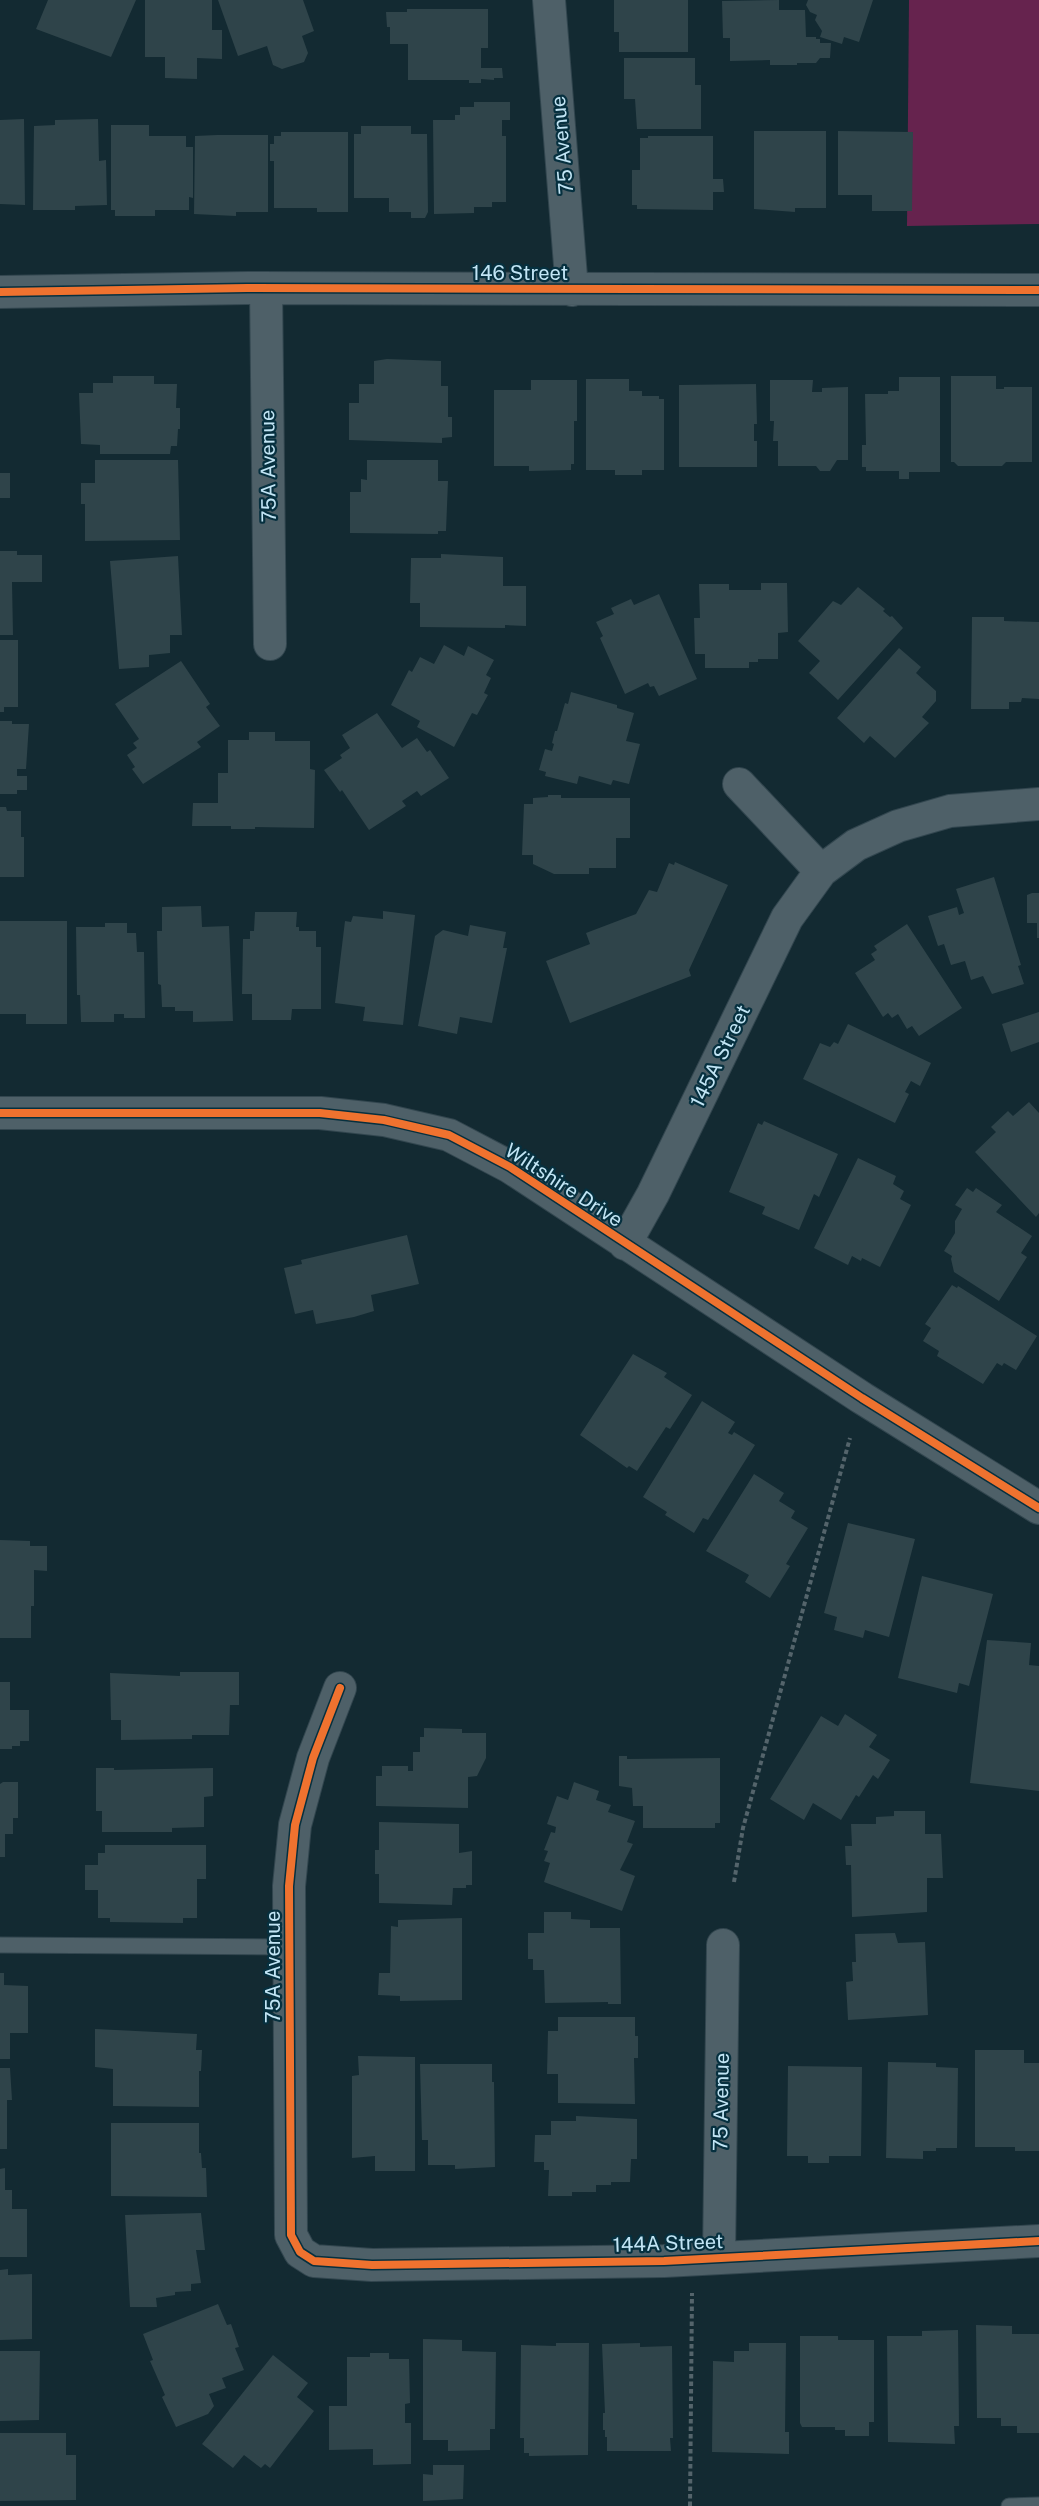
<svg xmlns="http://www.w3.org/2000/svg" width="1039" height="2506" viewBox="0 0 1039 2506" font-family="'Public Sans',sans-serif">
  <rect width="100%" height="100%" fill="#132a32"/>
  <!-- green -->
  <path fill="#66234e" d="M909,0h130v224l-132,2z"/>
  <!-- building -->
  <path fill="#2f444a" d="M48,0h88l-25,57 -75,-28z
    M145,0h67v30h10v29l-25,-1v21l-32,-1v-21h-20z
    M218,0h85l11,31 -12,5 6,17 -4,9 -22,7 -9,-4 -6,-19 -29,10z
    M614,0h74v52h-69v-20h-5z
    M779,0v10h26l1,27h10v2h4v4h11l-1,15h-10l-4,5h-19v2h-27v-5l-40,1v-23h-7l-1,-37z
    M808,0h65l-14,42 -15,-5 -2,7 -22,-7 2,-6 -7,-11 2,-5 -7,-3 -4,-7z
    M407,9h81v39h-7v20h21l1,10h-9v2l-13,-1v4h-12v-3h-61v-36h-18v-17h-3l-1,-15h21z
    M624,58h71v27h6v44h-64l-2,-30h-11z
    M474,102h36v18h-8v16h4v66h-14v5h-18v6l-40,1 -1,-94h22v-5h5v-8h14z
    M24,119l1,86 -25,-1v-84z
    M98,119l1,42 7,-1 1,45 -32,1v4h-42l1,-84 21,-1v-5z
    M111,125h38v11h37v11h7v51l-4,-1v13h-34v6h-40v-6h-4z
    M361,126h50v8h16l1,78 -3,6h-14v-6h-22v-14h-35v-64h7z
    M754,131h72v77h-31v4l-41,-3z
    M838,131l75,1 -1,79h-40v-16h-34z
    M281,132h67v80h-31v-4h-43v-47h-4v-17h4v-8h7z
    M217,135h51v77h-32v4l-42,-2 1,-78z
    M648,136h65v43h10l1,13h-11v18l-76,-1v-4h-5v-35h8v-32h8z
    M387,359l54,2v25h7v31h4v20l-10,1v5l-93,-3v-37h10v-19h15v-23z
    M113,376h41v8h23l-1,24h4v21h-2l-1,17h-6l-1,8h-70v-9l-19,-1 -2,-51h14v-10h20z
    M951,376h45v13h8v-2h28v75h-26l-4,4h-44l-4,-4h-3z
    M899,377h41v95h-31v7h-10v-8h-33v-4h-4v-22h4l-1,-51h23v-3h11z
    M586,379h43v12h13v5h17v3h5v71h-22v5h-27v-5h-29z
    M531,380h46v41h-3v43h-3v6l-42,1v-5h-35v-76h37z
    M770,380h43l-1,12h10v-4l26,-1v73h-11l-7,11h-10l-4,-5h-38v-25h-5l1,-20h-4z
    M756,384l1,40h-3v17h3v26h-78v-82z
    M95,460h83l2,80 -95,1v-37h-4v-21h14z
    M367,460h71v21h10l-2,50h-8v3l-88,-1v-41h11v-13l6,1z
    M0,473h10v25h-10z
    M0,551h17v4h25v27h-30l1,53h-13z
    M441,554l62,3v29h23v40l-21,-1v3l-85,-1v-24h-10l1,-45h30z
    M178,556l4,79h-12v18l-21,2v12l-30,2 -9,-108z
    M761,583h26l1,49 -10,1v26h-20v3h-9v6h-44v-14h-10l-1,-36h6l-1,-34h30v6h32z
    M858,587l27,22 -2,2 7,6 2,-1 11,12 -65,72 -29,-27 11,-12 -22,-20 35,-40 8,4z
    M659,594l38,85 -38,17 -5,-10 -4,1 -2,-4 -23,11 -25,-56 3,-2 -7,-14 18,-8 -3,-6 20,-9 3,6z
    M972,617h32v4l35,1v77l-17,-1 -1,4h-12v7h-38z
    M0,640h18v67h-14v5h-4z
    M444,645l20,11 4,-10 26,14 -8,15 5,3 -7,15 4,2 -11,20 -5,-2 -18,34 -37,-20 3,-6 -29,-16 18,-35 3,2 8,-15 14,7z
    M899,648l22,19 -5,6 20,18v10l-14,16 7,6 -34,35 -25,-22 -6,7 -27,-25z
    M181,661l29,43 -4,3 14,19 -23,16 4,5 -58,37 -11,-15 3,-2 -8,-12 10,-7 -4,-5 6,-4 -24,-35z
    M571,692l46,13v3l17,5 -8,28 14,3 -11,40 -16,-4 -2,5 -32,-9 -2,8 -32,-8 1,-4 -7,-2 6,-21 7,2 2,-7 -2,-1 3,-12h2l8,-28 3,1z
    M377,713l25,35 15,-10 10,14 3,-2 19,28 -28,18 -4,-5 -15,10 4,5 -37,24 -27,-40 -2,2 -16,-22 18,-12 -2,-3 10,-7 -8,-13z
    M0,721h12v3h17l-3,45h-9v7h10v14h-10v4h-17z
    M249,732h26v9h35v28l5,1 -1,58 -59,-1v2h-24v-3h-39l1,-23h25v-30h10v-33h21z
    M548,795h13v3h69v40h-14v30h-27v6h-35l-21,-10v-9h-11l2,-51h9v-6l15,-1z
    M0,807h6l1,4h14v26h3v40h-24z
    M675,862l53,23 -39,85 2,6 -121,47 -24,-62 44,-17 -4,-11 50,-19 13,-24 8,2 12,-29 5,2z
    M994,877l27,88 -3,1 6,18 -32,10 -9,-18 -12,4 -6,-19 -14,4 -7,-21 -6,2 -10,-30 29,-9 2,8 5,-2 -8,-24z
    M1032,893h7v45h-2v-15h-10v-28z
    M201,906l1,21 27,-1 4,95 -40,1v-11h-18v-4h-13l-1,-22 -3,-1 -1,-53h5v-24z
    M383,911l32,4 -12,110 -40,-4 2,-14 -30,-4 10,-82 6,1 2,-6 30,3z
    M255,912h42l-1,15h3v4h17v16h5v62h-29l-1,11h-39v-26h-10l1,-55h7v-8h4z
    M0,921h67v103h-41v-10h-26z
    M105,923h22v10h9l1,19h7l1,66h-21v-4h-10v8h-33l-1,-27h-3l-1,-68h29z
    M907,924l55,84 -43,28 -7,-10 -5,3 -9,-15 -6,4 -4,-5 -5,4 -28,-44 20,-13 -4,-6 6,-4 -3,-4z
    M470,925l36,7 -3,16h4l-15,75 -32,-6 -3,17 -39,-8 17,-90 8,-6 25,6z
    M1039,1012v30l-28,10 -9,-28z
    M848,1024l83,39 -11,23 -9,-5 -6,11 4,2 -14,29 -92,-44 17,-36 10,4 4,-5 4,2z
    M1029,1102l10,11v100l-3,4 -61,-65 21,-20 -5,-5 17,-16 5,5z
    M764,1121l74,33 -19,43 -5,-3 -15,36 -37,-16 3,-7 -36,-15 29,-69 4,2z
    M858,1158l38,18 -3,8 11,7 -4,8 11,6 -31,62 -18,-9 -1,3 -9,-5 -4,9 -34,-17z
    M967,1188l6,4 3,-4 26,17 -6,7 36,24 -11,17 6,4 -28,44 -45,-29 -3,-13 1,-3 -8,-5 11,-18v-12l7,-12 -7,-4z
    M407,1235l12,49 -48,11 3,16 -20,6 -38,7 -3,-14 -18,4 -11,-46 18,-4 -1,-4z
    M952,1285l5,3 1,-2 79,50 -21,34 -12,-7 -2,3 -5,-3 -14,21 -46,-28 2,-5 -16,-10 8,-13 -6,-4z
    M633,1354l34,19 -3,4 28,18 -22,34 -4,-2 -29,44 -8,-5 -2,2 -47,-33z
    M702,1401l33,21 -7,11 4,2 2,-3 21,13 -47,75 -5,-2 -9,15 -29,-18 2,-3 -24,-15z
    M754,1474l30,19 -5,8 16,10 -4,7 17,10 -22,36 4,2 -20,32 -25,-16 4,-7 -43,-24z
    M848,1523l67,16 -26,98 -24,-7 -2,8 -29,-8 3,-13 -13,-4z
    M0,1540l30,1v5h17v25l-13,-1v36h-3v32h-31z
    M922,1576l71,18 -24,92 -10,-3 -2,10 -59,-15z
    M987,1640l44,3 -2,22 10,1v125l-69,-8z
    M180,1672h59v33h-9l-1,30h-37v4l-71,1v-20h-10l-1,-47 70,3z
    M0,1682h10v28h19v31h-9v5h-8v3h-12z
    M845,1714l32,21 -8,12 21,13 -12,19 -5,-4 -14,22 -3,-2 -15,25 -28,-17 -9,17 -34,-21 51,-83 17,10z
    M424,1728l38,1v4h24v25l-9,18 -9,1v31l-92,-2v-30h6v-10h26v5h5v-19h7v-15h4z
    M619,1756h8v3l93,-1v65h-5v5h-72v-22h-10l-1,-18 -13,-2z
    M96,1768h18v2l99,-2v28l-9,1v30l-32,1v4h-70v-21h-6z
    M3,1782h15v36h-5v16h-8v23h-5v-73z
    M574,1782l25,9 -3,9 15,5 -3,7 27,9 -8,21 6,2 -13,26 15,6 -13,35 -78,-29 6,-19 -6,-2 4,-10 -4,-1 7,-18 4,1 1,-6 -9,-3 10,-28 11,4z
    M894,1811h31v23h16l2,44h-16v34l-75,5 -1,-52h-5l-1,-19h7l-1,-22h25v-7l18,-1z
    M379,1822l80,2v29l13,-2v34h-6v3h-13l-1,17 -73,-2v-29h-4v-24h4z
    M105,1845h101v34h-9v39h-14v5l-73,-1v-4h-12v-28h-13v-25h13v-12h7z
    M544,1912h27v7l19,1v8h30l1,76h-13v-2l-63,1 -1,-33h-11v-11h-5v-26h16z
    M462,1918v82l-62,1v-5l-22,-1 1,-22h11l1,-47 7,1v-7z
    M895,1933l3,10 27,-1 3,73 -80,5 -2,-38 7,-1 -1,-19h4l-1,-28z
    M0,1973h4v12l24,1v47h-18v26h-10z
    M558,2017h77v19h3v22h-4l1,46 -77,-1v-29h-11l1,-43h10z
    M95,2029l102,5 -1,16h6l-1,21h-2v36l-86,-1v-37l-18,-2z
    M975,2050h49v13h15v88h-24v-4h-40z
    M358,2056l57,1v114h-40v-15l-23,2v-82l7,-1z
    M888,2062l48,1v4l22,1 -1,80h-21v3h-13v8l-37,-1z
    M420,2064h72v18h2l1,85 -40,2v-4h-27v-25h-6z
    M788,2066l74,1 -1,89h-32v7h-21v-7h-21z
    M0,2068h10l2,32h-5v49h-7z
    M576,2116l61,3v40h-6l-1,23h-19v3h-15v7h-24v4h-24l1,-26h-5v-8h-10l1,-27h16v-14h25z
    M111,2123h88v30h2l1,15h4l1,29 -96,-1z
    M5,2168v22h7v19h15v48h-27v-88z
    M201,2213l4,37h-9l5,33 -10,1v7l-16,1v3l-19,3 1,9h-27l-5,-92z
    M8,2269v6l24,-1v65l-32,1v-70z
    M218,2304l9,21 4,-1 8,23 -4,1 9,22 -22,8 4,10 -17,6 5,12 -6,8 -32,13 -14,-30 3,-2 -15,-34 3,-1 -10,-26z
    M976,2325l36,1v8h27v99h-22v-7h-16v-8h-24z
    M958,2330l1,96h-5l1,18 -67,-2 -1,-106h35v-5z
    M800,2336h38v4h36v82h-5v14h-24v-6h-10v-3h-33l-2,-4z
    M423,2339l39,1v11l34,1 -1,77h-5v21l-42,1v-11h-25z
    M556,2343h33l-1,112 -59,1v-3h-5v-15h-4l1,-93 35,1z
    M640,2343v4l32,-1 1,92h-3l1,13h-64v-14h-2v-7h-2v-17h2l-3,-69z
    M749,2343h37l-1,89h4v22l-77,-2 1,-91 21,1v-11h15z
    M0,2351h40l-1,69 -39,1z
    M370,2353h19v6h20l1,44 -5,1v19h6v41l-38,1v-16l-44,1v-44h18v-49h23z
    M273,2355l35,28 -11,14 17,14 -44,57 -5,-4 -4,4 -17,-13 -11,13 -31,-24z
    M0,2433h66v22h10v45l-76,1z
    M433,2465h31l-1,34 -40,2v-27l10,1z"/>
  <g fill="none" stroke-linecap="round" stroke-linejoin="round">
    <!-- service casing -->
    <g stroke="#32464f" stroke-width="17">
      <path id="service" d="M0,1945l290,2
        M1009,2506l30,-1"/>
    </g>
    <!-- minor casing -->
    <g stroke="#32464f" stroke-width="34">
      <path id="minor" d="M549,0l23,290
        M266,288l4,356
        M0,292l247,-4 792,2
        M739,784l82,87
        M0,1113h320l64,7 65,15 61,32 352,231 177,110
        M625,1244l28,-50 134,-276 34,-47 35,-26 42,-19 52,-15 89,-7
        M340,1688l-27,70 -18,67 -6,61 2,349 9,17 14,9 58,4 292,-4 375,-20
        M719,2258l4,-313"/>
    </g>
    <!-- path -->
    <path stroke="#54646b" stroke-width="4" stroke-dasharray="4.5 3" stroke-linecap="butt" d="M734,1882l9,-54 107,-390
      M690,2506l2,-213"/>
    <!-- service -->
    <use href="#service" stroke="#4e6068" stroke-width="15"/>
    <!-- minor -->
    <use href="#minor" stroke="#4e6068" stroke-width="32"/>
    <!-- cycleway casing -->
    <g stroke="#06303f" stroke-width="11">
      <path id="cycleway" d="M0,292l247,-4 792,2
        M0,1113h320l64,7 65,15 61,32 352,231 177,110
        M340,1688l-27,70 -18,67 -6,61 2,349 9,17 14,9 58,4 292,-4 375,-20"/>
    </g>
    <!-- cycleway -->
    <use href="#cycleway" stroke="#ef722f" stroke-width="8"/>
  </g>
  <g text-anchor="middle" stroke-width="4.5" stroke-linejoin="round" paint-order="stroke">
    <!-- street labels -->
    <g font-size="20" fill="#c2e5f5" stroke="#06303f">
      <text transform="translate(562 145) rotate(-95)" y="7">75 Avenue</text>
      <text x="520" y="280">146 Street</text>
      <text transform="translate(268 466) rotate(-91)" y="7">75A Avenue</text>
      <text transform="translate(720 1056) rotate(-64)" y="7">145A Street</text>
      <text transform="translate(564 1185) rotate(33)" y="7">Wiltshire Drive</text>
      <text transform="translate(273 1967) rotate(-90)" y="7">75A Avenue</text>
      <text transform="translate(721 2102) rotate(-89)" y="7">75 Avenue</text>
      <text transform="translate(668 2243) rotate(-2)" y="7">144A Street</text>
    </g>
  </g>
</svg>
